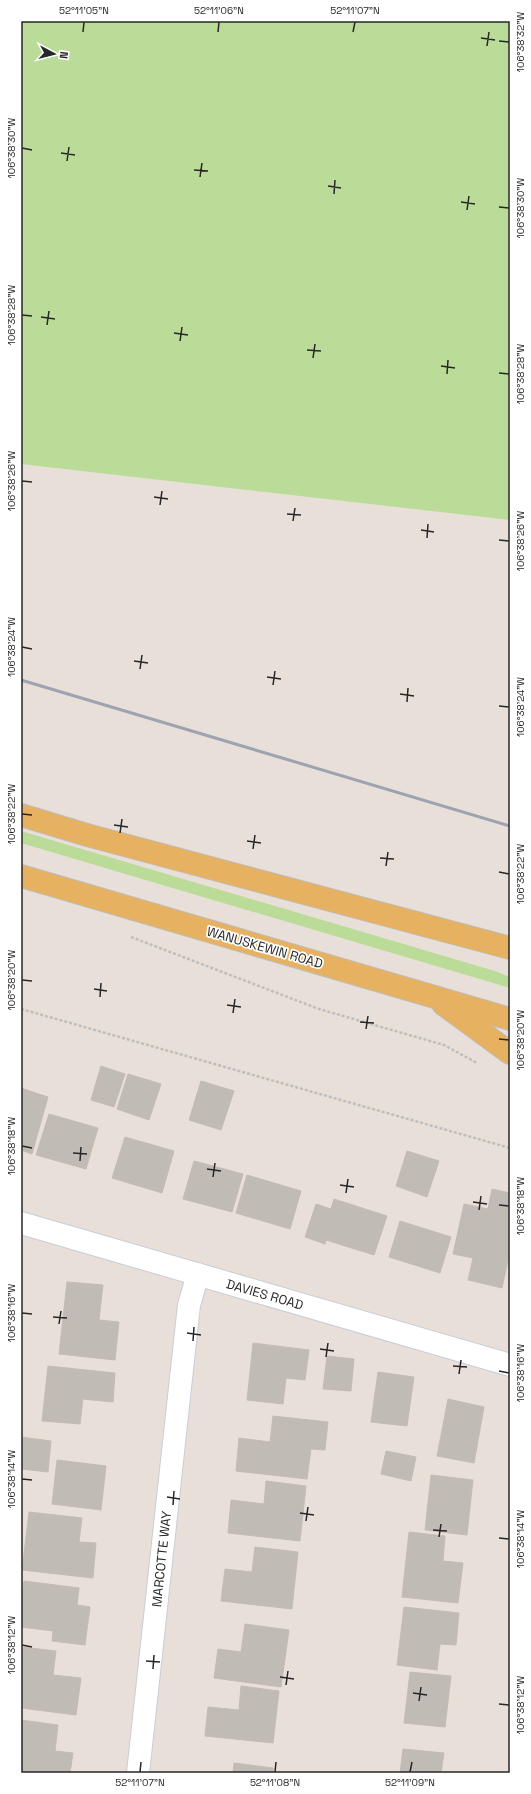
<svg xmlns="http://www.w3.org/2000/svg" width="531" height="1794" viewBox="0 0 531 1794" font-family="'Space Grotesk',sans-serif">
  <rect width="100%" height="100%" fill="#e9dfd9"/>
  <!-- green -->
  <path fill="#bbdc99" d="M21,21h489v499l-489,-56z
    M21,831l474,140 15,6v11l-489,-145z"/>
  <!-- building -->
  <path fill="#c1bbb5" stroke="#c4bbb3" d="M101,1066l24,8 -11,33 -23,-7z
    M128,1074l33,10 -12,36 -32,-11z
    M201,1081l33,10 -13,39 -32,-10z
    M21,1088l27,9 -16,57 -11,-4z
    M49,1114l49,14 -12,41 -50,-14z
    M125,1137l49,14 -12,42 -50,-15z
    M407,1151l32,10 -12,36 -31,-11z
    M194,1161l49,13 -11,38 -49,-13z
    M247,1175l54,16 -11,38 -54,-16z
    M492,1189l18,4v58l-8,37 -34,-8 5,-22 -20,-4 11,-50 24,5z
    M334,1199l53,17 -13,39 -48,-15 -1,4 -20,-7 11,-33 15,5z
    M400,1221l51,16 -11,36 -51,-16z
    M67,1282l36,3 -4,35 20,2 -4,38 -56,-6z
    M253,1343l56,7 -4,30 -19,-2 -3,26 -36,-4z
    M327,1356l27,3 -3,32 -28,-2z
    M48,1366l67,7 -2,29 -30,-3 -3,25 -38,-3z
    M378,1372l36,5 -7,49 -36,-4z
    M448,1399l36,8 -10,56 -37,-7z
    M273,1416l55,6 -3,28 -14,-1 -4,30 -71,-8 3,-33 31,4z
    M21,1437l30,4 -3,31 -27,-3z
    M386,1451l30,6 -5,24 -30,-7z
    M57,1460l49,6 -5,44 -49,-6z
    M431,1475l42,5 -6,55 -42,-5z
    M266,1481l40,5 -6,55 -72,-8 3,-33 33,4z
    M29,1512l53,6 -3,24 17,1 -3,35 -71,-8z
    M409,1532l36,4 -2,25 20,2 -5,40 -56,-6z
    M255,1547l43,5 -6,57 -71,-8 4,-32 27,3z
    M24,1581l55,7 -2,17 13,2 -5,38 -33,-4 1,-10 -32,-4v-25z
    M404,1607l55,6 -3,32 -16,-1 -3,26 -40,-5z
    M245,1624l44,6 -8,57 -67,-9 4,-29 23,3z
    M21,1647l35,4 -3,24 28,3 -5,37 -55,-7z
    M410,1672l41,4 -6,51 -41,-4z
    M241,1686l38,5 -6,52 -68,-7 3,-29 31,3z
    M21,1720l37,5 -3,26 18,2 -3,20h-49z
    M403,1749l41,4 -3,20h-41z
    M234,1763l39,5v5h-40z"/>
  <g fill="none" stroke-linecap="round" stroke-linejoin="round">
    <!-- minor casing -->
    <g stroke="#c8cdd8" stroke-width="24">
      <path id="minor" d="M21,1223l489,142
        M138,1773l51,-468 9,-31"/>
    </g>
    <!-- major casing -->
    <g stroke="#bebebe" stroke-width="24">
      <path id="major" d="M21,815l66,20 423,113
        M21,876l489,143
        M443,1004l67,49"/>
    </g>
    <!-- path -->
    <path stroke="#bebebe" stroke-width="2.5" stroke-dasharray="3 2" stroke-linecap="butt" d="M131,937l188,72 125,36 33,18
      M21,1009l489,139"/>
    <!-- minor -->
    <use href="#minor" stroke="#fff" stroke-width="22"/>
    <!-- major -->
    <use href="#major" stroke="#e6b161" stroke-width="22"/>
    <!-- rail -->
    <path stroke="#9da3b0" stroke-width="3" d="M21,680l489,146"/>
  </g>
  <!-- ticks -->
  <path fill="none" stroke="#272727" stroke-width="1.5" d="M83,32l1,-10M218,32l1,-10M353,32l2,-10M481,38l14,2M499,41l10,1M487,46l2,-14M22,148l10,2M61,153l14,2M67,161l2,-14M194,170l14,1M200,177l2,-14M328,186l13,2M334,194l1,-14M461,202l14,2M499,207l10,1M467,210l2,-14M22,315l10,1M41,317l14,2M47,325l2,-14M174,333l14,2M180,341l2,-14M307,350l14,1M313,358l2,-14M441,366l14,2M499,373l10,1M447,374l1,-14M22,481l10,1M154,497l14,2M160,505l2,-14M287,514l14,1M293,521l2,-13M421,530l13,2M427,538l1,-14M499,540l10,1M22,647l10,2M134,661l14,2M140,669l2,-14M267,677l14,2M273,685l2,-14M400,694l14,2M407,702l1,-14M499,706l10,1M22,814l10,1M114,825l14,2M120,833l2,-14M247,841l14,2M253,849l2,-14M380,858l14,1M386,866l2,-14M499,872l10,2M22,980l10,1M94,989l13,2M100,997l1,-14M227,1005l14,2M233,1013l2,-14M360,1022l14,1M366,1029l2,-13M499,1039l10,1M22,1146l10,2M73,1153l14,1M80,1161l1,-14M207,1169l14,2M213,1177l2,-14M340,1185l14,2M346,1193l2,-14M473,1202l14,2M499,1205l10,1M479,1210l2,-14M22,1313l10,1M53,1317l14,1M59,1324l2,-13M187,1333l14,2M193,1341l1,-14M320,1349l14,2M326,1357l2,-14M453,1366l14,1M499,1371l10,2M459,1374l2,-14M22,1479l10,1M167,1497l13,2M173,1505l1,-14M300,1513l14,2M306,1521l2,-14M433,1530l14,1M439,1537l2,-13M499,1538l10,1M22,1645l10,2M146,1661l14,1M153,1669l1,-14M280,1677l14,2M286,1685l2,-14M413,1693l14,2M419,1701l2,-14M499,1704l10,1M140,1772l1,-10M275,1772l1,-10M410,1772l2,-10"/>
  <g text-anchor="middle" stroke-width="3.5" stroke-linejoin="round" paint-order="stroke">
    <!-- street labels -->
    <g font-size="13" fill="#272727" stroke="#fff">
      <text transform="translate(265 947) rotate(16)" y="5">WANUSKEWIN ROAD</text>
      <text transform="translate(265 1294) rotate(16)" y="5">DAVIES ROAD</text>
      <text transform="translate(161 1559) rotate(-84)" y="5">MARCOTTE WAY</text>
    </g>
  </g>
  <!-- border -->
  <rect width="531" height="1794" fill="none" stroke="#ffffff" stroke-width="44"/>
  <!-- north arrow -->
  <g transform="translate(54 54) rotate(97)" stroke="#ffffff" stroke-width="3" paint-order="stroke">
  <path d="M0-3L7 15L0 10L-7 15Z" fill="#272727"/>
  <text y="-6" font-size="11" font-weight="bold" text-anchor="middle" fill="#272727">N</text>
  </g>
  <rect x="22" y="22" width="487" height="1750" fill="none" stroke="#272727" stroke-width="1.5"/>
  <g font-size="10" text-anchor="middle" fill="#272727">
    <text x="84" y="14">52°11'05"N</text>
    <text x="219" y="14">52°11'06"N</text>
    <text x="355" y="14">52°11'07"N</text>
    <text transform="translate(520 42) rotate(-90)" y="4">106°38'32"W</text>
    <text transform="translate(11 148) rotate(-90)" y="4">106°38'30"W</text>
    <text transform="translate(520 208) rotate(-90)" y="4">106°38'30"W</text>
    <text transform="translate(11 315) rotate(-90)" y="4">106°38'28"W</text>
    <text transform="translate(520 374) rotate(-90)" y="4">106°38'28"W</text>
    <text transform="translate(11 481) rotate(-90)" y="4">106°38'26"W</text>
    <text transform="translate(520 541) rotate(-90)" y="4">106°38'26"W</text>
    <text transform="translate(11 647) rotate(-90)" y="4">106°38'24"W</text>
    <text transform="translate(520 707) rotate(-90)" y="4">106°38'24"W</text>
    <text transform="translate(11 814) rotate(-90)" y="4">106°38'22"W</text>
    <text transform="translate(520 874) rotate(-90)" y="4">106°38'22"W</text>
    <text transform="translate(11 980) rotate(-90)" y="4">106°38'20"W</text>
    <text transform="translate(520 1040) rotate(-90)" y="4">106°38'20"W</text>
    <text transform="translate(11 1146) rotate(-90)" y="4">106°38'18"W</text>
    <text transform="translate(520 1206) rotate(-90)" y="4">106°38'18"W</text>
    <text transform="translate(11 1313) rotate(-90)" y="4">106°38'16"W</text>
    <text transform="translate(520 1373) rotate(-90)" y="4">106°38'16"W</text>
    <text transform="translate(11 1479) rotate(-90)" y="4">106°38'14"W</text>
    <text transform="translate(520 1539) rotate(-90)" y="4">106°38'14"W</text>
    <text transform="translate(11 1645) rotate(-90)" y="4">106°38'12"W</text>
    <text transform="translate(520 1705) rotate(-90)" y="4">106°38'12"W</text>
    <text x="140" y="1786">52°11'07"N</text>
    <text x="275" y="1786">52°11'08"N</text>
    <text x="410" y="1786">52°11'09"N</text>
  </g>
</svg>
